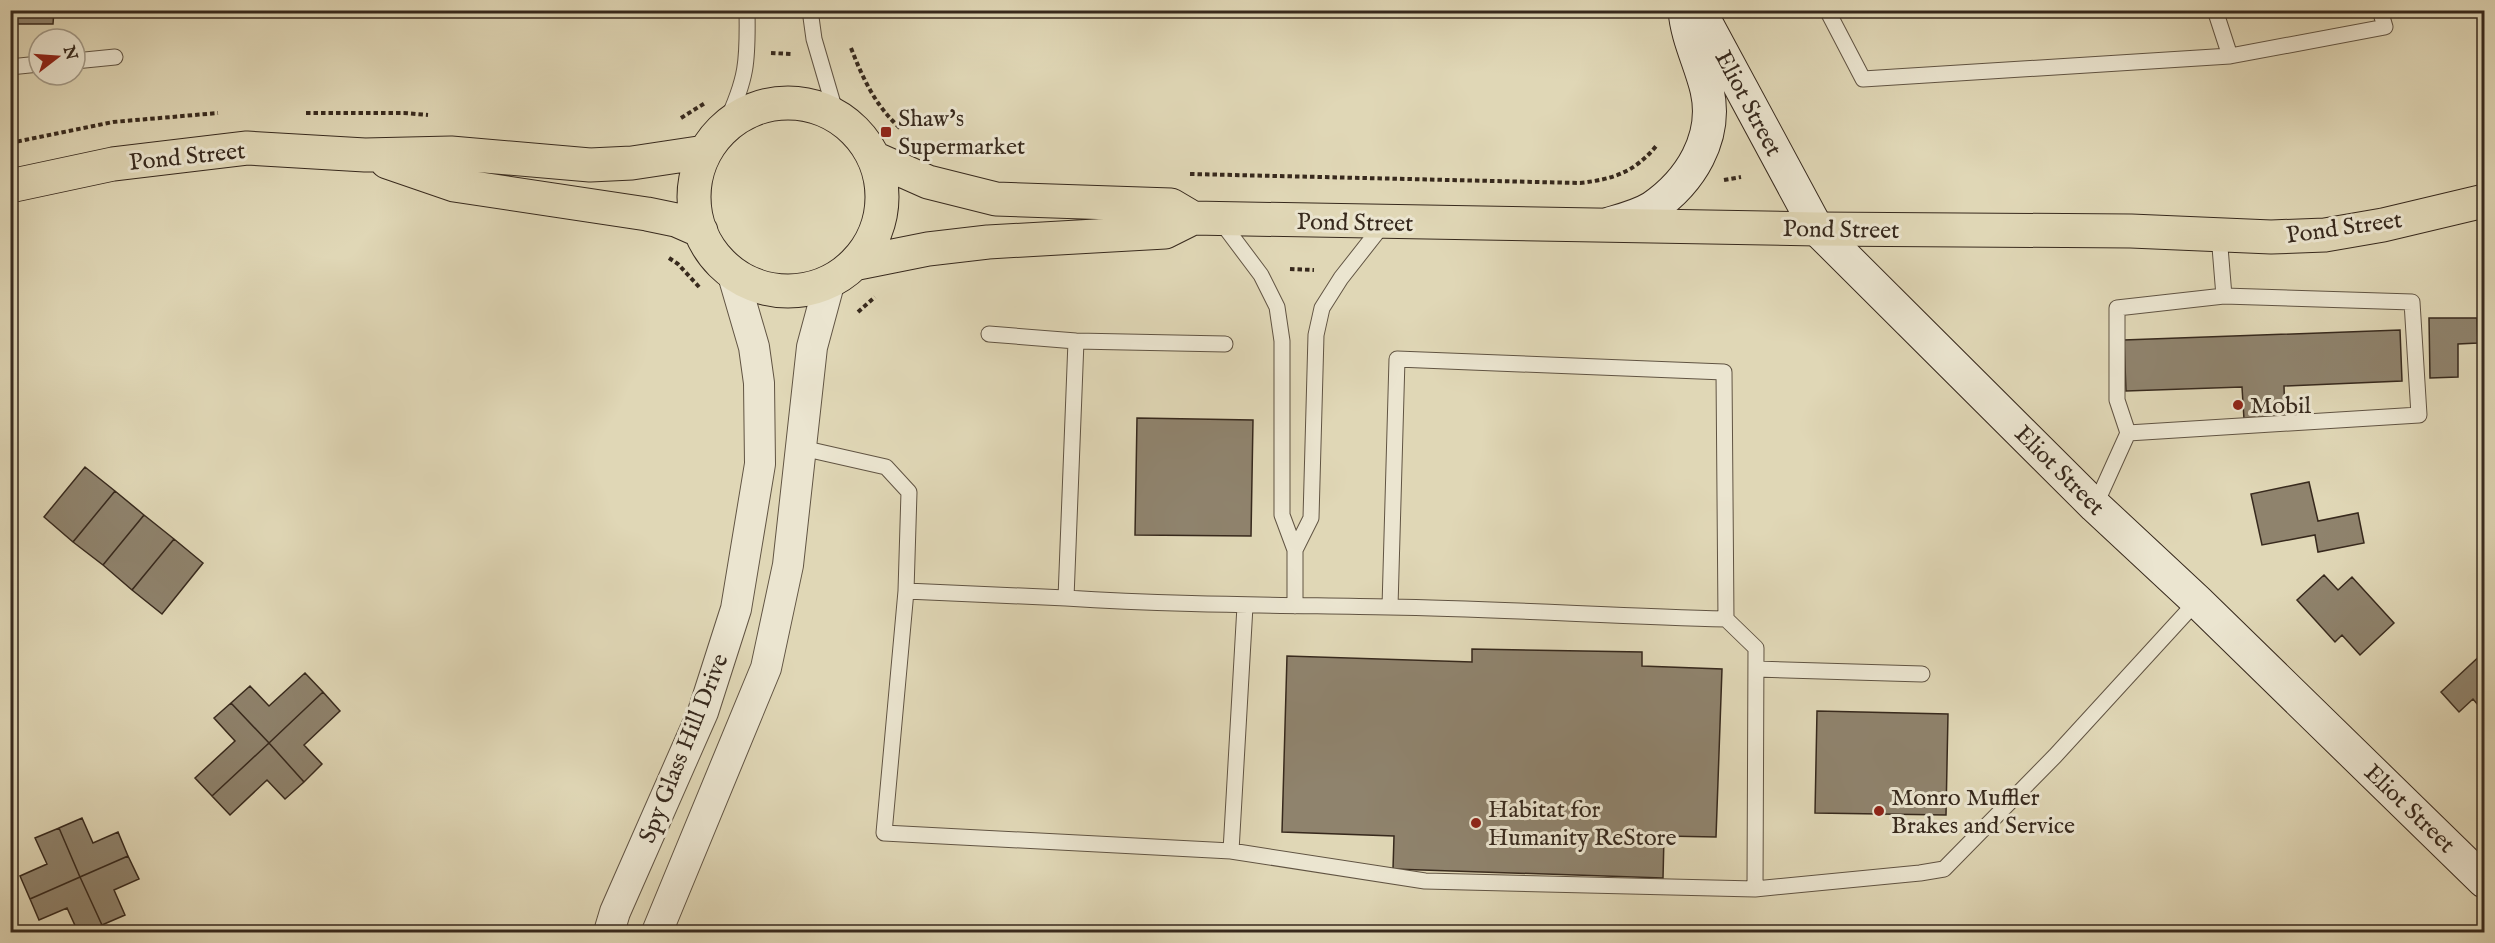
<svg xmlns="http://www.w3.org/2000/svg" width="2495" height="943" viewBox="0 0 2495 943" font-family="'IM FELL English',serif">
  <rect width="100%" height="100%" fill="#e0d7b6"/>
  <filter id="stains"><feTurbulence type="fractalNoise" baseFrequency=".00333" numOctaves="4"/><feColorMatrix values="0 0 0 0 .2 0 0 0 0 .09 0 0 0 0 .02 0 0 0 .5 -.17"/></filter>
  <radialGradient id="worn" r=".72"><stop offset=".6" stop-color="#630" stop-opacity="0"/><stop offset="1" stop-color="#630" stop-opacity=".3"/></radialGradient>
  <!-- building -->
  <path fill="#8f836d" stroke="#37291d" stroke-width="1.5" d="M10,10h44l-1,14h-43z
    M2429,318h48l1,25 -20,1v33l-28,1z
    M2400,330l2,51 -118,5 1,32 -41,1 -2,-32 -116,4 -2,-51z
    M1137,418l116,2 -2,116 -116,-1z
    M85,467l30,24 -42,51 -29,-25z
    M2309,482l9,39 40,-8 6,30 -46,9 -3,-17 -53,10 -11,-51z
    M115,491l29,24 -41,50 -30,-23z
    M144,515l30,24 -42,51 -29,-25z
    M174,539l29,24 -41,51 -30,-24z
    M2324,575l14,15 14,-13 42,46 -34,32 -18,-20 -7,7 -38,-42z
    M1472,649l170,3v14l80,3 -6,168 -52,-1 -1,42 -270,-9 1,-33 -112,-4 5,-176 185,6z
    M2484,652v60l-11,-13 -14,13 -18,-20z
    M305,673l18,19 -54,51 -38,-40 19,-17 19,20z
    M323,692l17,19 -36,34 18,19 -18,18 -35,-39z
    M231,703l38,40 -57,53 -17,-18 40,-37 -21,-23z
    M1817,711l131,3 -2,101 -131,-2z
    M269,743l35,39 -19,17 -18,-19 -37,35 -18,-19z
    M82,818l11,25 25,-11 10,24 -48,21 -21,-49z
    M59,828l21,49 -50,22 -10,-23 27,-12 -12,-26z
    M128,856l11,23 -25,11 11,25 -23,10 -22,-48z
    M80,877l22,48 -16,7h-8l-11,-24 -28,12 -9,-21z"/>
  <g fill="none" stroke-linecap="round" stroke-linejoin="round">
    <!-- lane casing -->
    <g stroke="#615443" stroke-width="17">
      <path id="lane" d="M810,10l4,29 22,75
        M1827,10l36,69 367,-23
        M2215,10l15,46 155,-29 -5,-17
        M75,61l40,-4
        M10,67l29,-3
        M725,125c22,-46 23,-64 22,-115
        M1219,219l42,56 16,32 5,34v174l13,35v56
        M989,334l87,7 149,3
        M1076,341l-10,257c107,7 215,7 323,9 112,2 225,9 337,12l-2,-247 -327,-13 -7,248
        M2128,433l291,-18 -7,-113 -188,-6
        M802,448l84,19 23,25 -3,99 -22,242 347,18 14,-245
        M2095,506l33,-73 -11,-33v-92l107,-12 -5,-61
        M1295,550l16,-32 5,-183 6,-27 19,-30 44,-56
        M906,591l160,7
        M1756,669l166,5
        M1231,851l194,30 330,8 1,-241 -30,-29
        M1755,889l165,-16 24,-4 111,-113 142,-155"/>
    </g>
    <!-- street casing -->
    <g stroke="#615443" stroke-width="32">
      <path id="street" d="M609,932l6,-20 88,-200 33,-103 24,-145 -1,-81 -5,-36 -21,-72
        M657,932l109,-264 22,-103 24,-218 17,-63"/>
    </g>
    <!-- secondary casing -->
    <g stroke="#37291d" stroke-width="35">
      <path id="secondary" d="M1699,10l118,219 278,277 102,95 287,280
        M1609,224c14,-4 30,-8 43,-16 38,-26 66,-70 55,-118 -6,-26 -20,-52 -22,-80"/>
    </g>
    <!-- primary casing -->
    <g stroke="#37291d" stroke-width="35">
      <path id="primary" d="M694 197a94 94 0 1 1 188 0a94 94 0 1 1-188 0Z
        M874,158l54,24 68,17 175,6 22,13
        M387,162l67,23 193,29 29,6 25,11
        M10,186l103,-22 134,-16 118,7 86,-2 139,12 42,-2 73,-11
        M858,263l70,-14 60,-7 177,-10 28,-14 624,11 314,2 140,6 54,-2 58,-10 101,-24"/>
    </g>
    <!-- path -->
    <path stroke="#37291d" stroke-width="4" stroke-dasharray="4.5 3" stroke-linecap="butt" d="M851,48c12,31 25,59 51,82
      M771,53l20,1
      M306,113h98l24,2
      M681,118l24,-15
      M10,143l103,-21 105,-9
      M1190,174l390,9c34,-4 55,-11 77,-38
      M1724,180l17,-3
      M669,258l9,6 22,24
      M1290,269l24,1
      M858,312l17,-15"/>
    <!-- lane -->
    <use href="#lane" stroke="#ebe5d0" stroke-width="15"/>
    <!-- street -->
    <use href="#street" stroke="#ebe5d0" stroke-width="30"/>
    <!-- secondary -->
    <use href="#secondary" stroke="#ebe5d0" stroke-width="33"/>
    <!-- primary -->
    <use href="#primary" stroke="#e0d7b6" stroke-width="33"/>
  </g>
  <!-- markers -->
  <g fill="#8f2418" stroke="#ebe5d0" stroke-width="2">
    <rect x="880" y="126" width="12" height="12" rx="3"/>
    <circle cx="2238" cy="405" r="6"/>
    <circle cx="1879" cy="811" r="6"/>
    <circle cx="1476" cy="823" r="6"/>
  </g>
  <g text-anchor="middle" stroke-width="6" stroke-linejoin="round" paint-order="stroke">
    <!-- street labels -->
    <g font-size="24" fill="#37291d" stroke="#ebe5d0">
      <text transform="translate(1749 103) rotate(62)" y="8">Eliot Street</text>
      <text transform="translate(187 156) rotate(-6)" y="8">Pond Street</text>
      <text transform="translate(1355 222) rotate(1)" y="8">Pond Street</text>
      <text transform="translate(2344 227) rotate(-8)" y="8">Pond Street</text>
      <text transform="translate(1841 229) rotate(1)" y="8">Pond Street</text>
      <text transform="translate(2060 470) rotate(45)" y="8">Eliot Street</text>
      <text transform="translate(683 748) rotate(-68)" y="8">Spy Glass Hill Drive</text>
      <text transform="translate(2410 808) rotate(44)" y="8">Eliot Street</text>
    </g>
    <!-- poi labels -->
    <g font-size="24" fill="#37291d" stroke="#ebe5d0" text-anchor="start">
      <text x="898" y="126">Shaw's<tspan x="898" dy="28">Supermarket</tspan></text>
      <text x="2250" y="413">Mobil</text>
      <text x="1891" y="805">Monro Muffler<tspan x="1891" dy="28">Brakes and Service</tspan></text>
      <text x="1488" y="817">Habitat for<tspan x="1488" dy="28">Humanity ReStore</tspan></text>
    </g>
  </g>
  <!-- margin -->
  <rect width="2495" height="943" fill="none" stroke="#e0d7b6" stroke-width="36"/>
  <rect x="12" y="12" width="2471" height="919" fill="none" stroke="#37291d" stroke-width="3"/>
  <rect x="18" y="18" width="2459" height="907" fill="none" stroke="#37291d" stroke-width="1.5"/>
  <!-- north arrow -->
  <g transform="translate(57 57) rotate(73)"><circle r="28" fill="#ebe5d0" stroke="#a39a88" stroke-width="1.5"/>
  <path d="M0-4.5L10 22L0 15L-10 22Z" fill="#8f2418"/>
  <text y="-9" font-size="16" font-weight="bold" text-anchor="middle" fill="#37291d">N</text>
  </g>
  <rect width="100%" height="100%" filter="url(#stains)"/>
  <rect width="100%" height="100%" fill="url(#worn)"/>
</svg>
